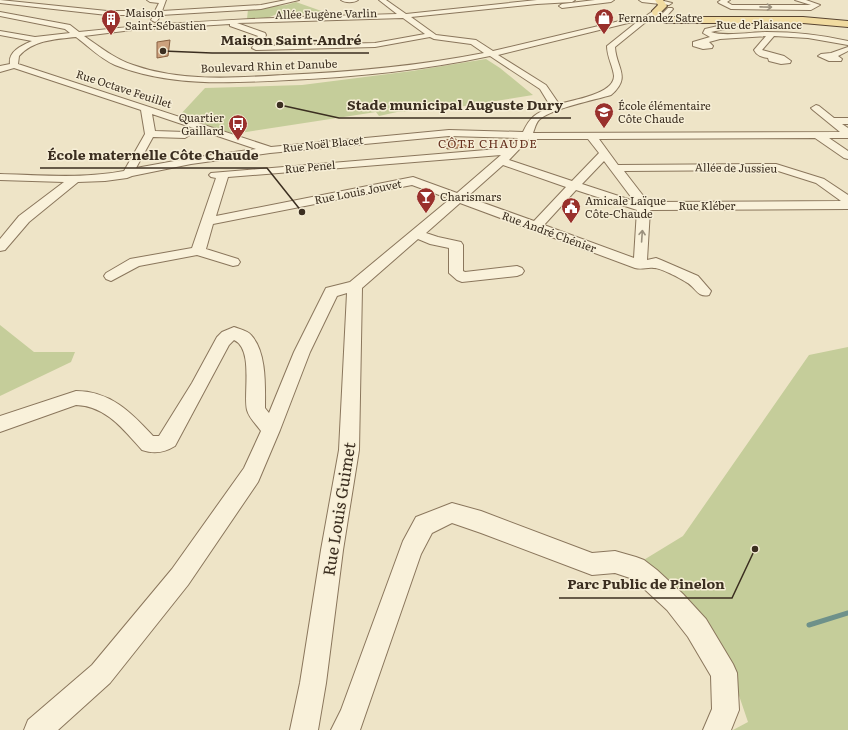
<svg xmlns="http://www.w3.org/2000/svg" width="848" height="730" viewBox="0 0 848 730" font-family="Literata,serif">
  <rect width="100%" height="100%" fill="#eee4c7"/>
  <!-- green -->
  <path fill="#c5cd9a" d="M296,2l31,11 -50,1 -12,5h-18l1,-10 38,-4z
    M486,59l14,9 33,27 -81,13 -55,4 -18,4 -3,-4 -143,22 -54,-18 26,-28 97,-3 110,-14z
    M0,325l34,27h41l-4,10 -71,34z
    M848,347v383h-115l15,-8 -17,-50 -89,-111 41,-25 126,-181z"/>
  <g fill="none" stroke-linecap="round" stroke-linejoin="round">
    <!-- stream -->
    <path stroke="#6e918a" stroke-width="5" d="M809,625l39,-12"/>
  </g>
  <!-- building -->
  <path fill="#cca17d" stroke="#896142" d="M170,40l-2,16 -11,2v-16z
    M456,139l1,1 11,7 -21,2 -4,-9z"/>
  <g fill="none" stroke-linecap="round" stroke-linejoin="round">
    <!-- minor casing -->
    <g stroke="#8a765c" stroke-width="2">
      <path id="minor" d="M0,0l107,11h48l4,-8 -9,-1 -3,-2h19l-4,11 99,-6 25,-5h13l-38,9 -100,6 -4,6 -2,1 -4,-2 3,-5h-47l-107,-12z
        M341,0h17c-4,3 -13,3 -17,0z
        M379,0h7l20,14 131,-14h38l-3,2 -35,2 -126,13 25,18 40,5 17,11 135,-32 15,-1 13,-9 3,2 -6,6 7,-1 8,-8h4l1,1 -9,10 -17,2 -32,26c1,21 17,30 -4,48 -17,5 -57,13 -71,24 -4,3 -5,9 -7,14l307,-1 -27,-22 -2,-2 5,-3 3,1 15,12h14v6h-6l6,4v10h-19l19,13v8l-4,-1 -29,-20 -216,1 19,26 158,-1 48,15 24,16v14l-198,1 -3,50 9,-2 5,2 37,16 13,15 -2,4c-12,3 -13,-8 -23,-13 -6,-4 -25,-14 -32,-14 -7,-1 -12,2 -19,0l-175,-65 -34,30 12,4 23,5 2,3v26l2,1 52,-6 5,2 2,3 -2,3 -5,2 -55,6 -5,-2 -8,-7v-25l-19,-4 -12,-5 -56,49 -3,162 -16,100 -17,133 -8,47h-28l10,-47 21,-133 18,-100 8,-157 -10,3 -27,56 -30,78 -22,52 -70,103 -78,98 -52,47h-34l4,-10 64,-55 80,-96 72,-101 17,-37c-4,-6 -12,-13 -14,-21 -4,-16 7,-61 -13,-70l-5,5 -54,101c-11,7 -21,8 -33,4 -19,-21 -36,-44 -66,-45l-76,27v-16l76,-25c34,0 55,21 77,45h6l33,-53 25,-46 5,-5 12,-5c5,2 14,4 17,8 16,17 14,52 14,73l4,5 25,-61 32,-64 24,-6 100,-83 -38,-14 -199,39 -7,25 32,10 2,3 -2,3 -5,1 -36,-11 -58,11 -28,15 -5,-2 -2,-3 2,-3 24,-14 62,-11 24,-70 -5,-1 -2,-2 2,-2 299,-25 8,-10 -69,-2 -179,17 -79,11 -59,12 -5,2 -22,3 -27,1 -49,40 -24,28 -5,1v-12l19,-23 45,-34 -64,-2v-6c41,1 83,5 124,-3l21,-37 -4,-24 -127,-42 -14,4v-6l10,-2c-2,-13 13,-19 22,-23l-32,-6v-4l35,6 35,-4 -5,-4 -65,-13v-4l70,13 9,7c106,-12 212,-15 318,-18zM403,18l22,16 -50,9 -114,3 5,-11 -1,-2 -28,-10zM637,22l-30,24c0,11 6,20 7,30 0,18 -41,24 -55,28l-13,-19 -48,-30 130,-32zM230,24v2l28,10 -6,12 4,2 119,-3 55,-10 4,2 37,5 13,9c-66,13 -133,19 -201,22 -49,3 -102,7 -150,-10 -18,-6 -33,-18 -49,-29l48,-6zM76,37c12,9 25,22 39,28 55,22 116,18 174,15 67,-3 135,-10 201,-24l50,33 11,18c-16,7 -20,9 -28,25l-74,-2 -178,17 -253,-83 1,-8c14,-16 37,-17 57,-19zM152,114l104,35 -65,9 -55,10 17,-31 32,1 5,-3 -5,-3 -30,-1zM529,139h59l11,14 -27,28 -63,-21zM501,155l-44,38 -44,-16 -197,39 12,-39zM604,161l30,40 -52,-17zM503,165l63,22 -32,34 -67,-24zM775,170l41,13 25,18 -193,1 -24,-31zM576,190l61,20 -3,48 -90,-33z
        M595,0h19l-3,2 -49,6 -3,-2 3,-2z
        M639,0h21l12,3 -3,2 -27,-3z
        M721,0h9l-3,2 5,3h79l-16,-5h11l14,5 -9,5 -80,-1 -12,-6 -1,-1z
        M732,17l2,1 5,6 -1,2 -27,6c12,5 42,0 56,0 28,0 54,3 81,9v4l-40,-7 -34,-2 -12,14 22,6 7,5 -1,2 -9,1 -12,-3 -1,-3c-6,-1 -11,-2 -14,-8l12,-14 -46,3 -11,3 4,4 -1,2 -9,1 -10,-3v-4l17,-5 -7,-4 2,-4 26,-6 -3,-4z
        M848,47v4l-10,5 4,3 -1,2h-12l-11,-5 3,-2 10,-1z
        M452,503l29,8 111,42 23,-2 21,6 8,3 13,10 26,24 23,25 27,45 4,9 2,37 -8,20h-28l9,-21 -1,-33 -23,-39 -21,-27 -26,-24 -11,-8 -15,-5 -23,2 -111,-42 -29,-10 -20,10 -11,21 -61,176h-29l10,-20 62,-169 13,-24z"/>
    </g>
    <!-- major casing -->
    <g stroke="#584430" stroke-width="2">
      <path id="major" d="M655,0h8l4,6 -6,6v3l6,2h136l45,4v6l-45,-4h-138l-12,-7 -1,-5 6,-6z"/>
    </g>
    <!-- minor -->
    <use href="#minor" fill="#f9f1da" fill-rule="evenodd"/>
    <!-- major -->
    <use href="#major" fill="#f1dba0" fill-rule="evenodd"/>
  </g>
  <!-- one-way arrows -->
  <defs><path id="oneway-shaft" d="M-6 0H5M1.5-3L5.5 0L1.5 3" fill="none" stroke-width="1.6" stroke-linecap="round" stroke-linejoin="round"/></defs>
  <g stroke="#9a907d">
    <use href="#oneway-shaft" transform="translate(766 7) rotate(1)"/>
    <use href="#oneway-shaft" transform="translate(642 236) rotate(-86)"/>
  </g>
  <!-- icons -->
  <defs>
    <g id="shop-pin" transform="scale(1)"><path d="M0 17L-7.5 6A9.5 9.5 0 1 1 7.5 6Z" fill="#99302c" stroke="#f6eed6"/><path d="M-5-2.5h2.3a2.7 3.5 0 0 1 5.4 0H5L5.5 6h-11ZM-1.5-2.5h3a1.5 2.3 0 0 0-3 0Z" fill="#fff"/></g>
    <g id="building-pin" transform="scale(1)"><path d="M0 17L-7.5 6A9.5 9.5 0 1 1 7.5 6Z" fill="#99302c" stroke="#f6eed6"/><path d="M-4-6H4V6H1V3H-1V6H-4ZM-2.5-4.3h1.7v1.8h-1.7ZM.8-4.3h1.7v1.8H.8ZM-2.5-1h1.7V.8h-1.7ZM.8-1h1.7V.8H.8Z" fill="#fff"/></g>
    <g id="school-pin" transform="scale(1)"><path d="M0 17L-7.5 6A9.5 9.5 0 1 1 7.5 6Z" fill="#99302c" stroke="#f6eed6"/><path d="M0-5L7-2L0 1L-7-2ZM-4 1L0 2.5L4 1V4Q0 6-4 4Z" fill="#fff"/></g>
    <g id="bus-pin" transform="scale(1)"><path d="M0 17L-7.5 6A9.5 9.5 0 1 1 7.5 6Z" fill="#99302c" stroke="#f6eed6"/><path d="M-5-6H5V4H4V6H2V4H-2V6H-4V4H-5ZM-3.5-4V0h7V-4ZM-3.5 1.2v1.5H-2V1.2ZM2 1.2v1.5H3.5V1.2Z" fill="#fff"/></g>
    <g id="bar-pin" transform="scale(1)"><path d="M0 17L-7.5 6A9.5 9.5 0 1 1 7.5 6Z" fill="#99302c" stroke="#f6eed6"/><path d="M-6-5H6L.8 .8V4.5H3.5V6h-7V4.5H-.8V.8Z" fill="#fff"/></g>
    <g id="civic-pin" transform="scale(1)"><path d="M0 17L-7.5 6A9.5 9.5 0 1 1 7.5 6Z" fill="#99302c" stroke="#f6eed6"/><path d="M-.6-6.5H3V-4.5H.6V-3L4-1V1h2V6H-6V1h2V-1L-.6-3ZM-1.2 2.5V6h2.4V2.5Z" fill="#fff"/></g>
  </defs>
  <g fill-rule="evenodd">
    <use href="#shop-pin" x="604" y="18"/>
    <use href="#building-pin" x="111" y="19"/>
    <use href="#school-pin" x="604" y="112"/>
    <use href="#bus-pin" x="238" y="124"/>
    <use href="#bar-pin" x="426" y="197"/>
    <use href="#civic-pin" x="571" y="207"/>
  </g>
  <g text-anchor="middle" stroke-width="3" stroke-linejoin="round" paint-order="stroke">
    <!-- far-poi labels -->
    <g font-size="11" fill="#3b2e20" stroke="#f6eed6" text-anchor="start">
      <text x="125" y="17">Maison<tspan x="125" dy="13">Saint-Sébastien</tspan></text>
      <text x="618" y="22">Fernandez Satre</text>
      <text x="618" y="110">École élémentaire<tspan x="618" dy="13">Côte Chaude</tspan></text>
      <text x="224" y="122" text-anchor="end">Quartier<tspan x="224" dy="13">Gaillard</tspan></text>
      <text x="440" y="201">Charismars</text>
      <text x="585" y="205">Amicale Laïque<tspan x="585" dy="13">Côte-Chaude</tspan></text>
    </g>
    <!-- far-street labels -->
    <g font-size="11" fill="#3b2e20" stroke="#f6eed6">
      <text transform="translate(326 14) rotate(-1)" y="4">Allée Eugène Varlin</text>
      <text x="759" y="29">Rue de Plaisance</text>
      <text transform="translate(269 66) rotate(-2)" y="4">Boulevard Rhin et Danube</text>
      <text transform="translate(124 89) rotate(18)" y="4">Rue Octave Feuillet</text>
      <text transform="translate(323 144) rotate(-6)" y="4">Rue Noël Blacet</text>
      <text transform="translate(310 167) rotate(-5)" y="4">Rue Penel</text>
      <text transform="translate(736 168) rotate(1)" y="4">Allée de Jussieu</text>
      <text transform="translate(358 192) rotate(-11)" y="4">Rue Louis Jouvet</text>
      <text x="707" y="210">Rue Kléber</text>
      <text transform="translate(549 232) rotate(20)" y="4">Rue André Chénier</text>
    </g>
    <!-- far-neighbourhood labels -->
    <g font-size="12" letter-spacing="1" fill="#67311f" stroke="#f6eed6">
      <text x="488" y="148">CÔTE CHAUDE</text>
    </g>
    <!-- near-street labels -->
    <g font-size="16" fill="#3b2e20" stroke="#f6eed6">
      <text transform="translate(339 509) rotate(-81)" y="6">Rue Louis Guimet</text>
    </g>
  </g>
  <!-- callouts -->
  <path fill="none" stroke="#3b2e20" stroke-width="1.5" d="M163 51L212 53H369M280 105L339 118H571M302 212L267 168H40M755 549L732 598H559"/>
  <g fill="#3b2e20" stroke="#f6eed6" stroke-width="1.5">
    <circle cx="163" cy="51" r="4"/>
    <circle cx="280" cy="105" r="4"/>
    <circle cx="302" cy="212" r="4"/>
    <circle cx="755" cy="549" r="4"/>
  </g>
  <g font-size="14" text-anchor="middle" font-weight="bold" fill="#3b2e20" stroke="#f6eed6" stroke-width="3" stroke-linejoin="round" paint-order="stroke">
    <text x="291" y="45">Maison Saint-André</text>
    <text x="455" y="110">Stade municipal Auguste Dury</text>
    <text x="153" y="160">École maternelle Côte Chaude</text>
    <text x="646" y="589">Parc Public de Pinelon</text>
  </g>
</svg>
